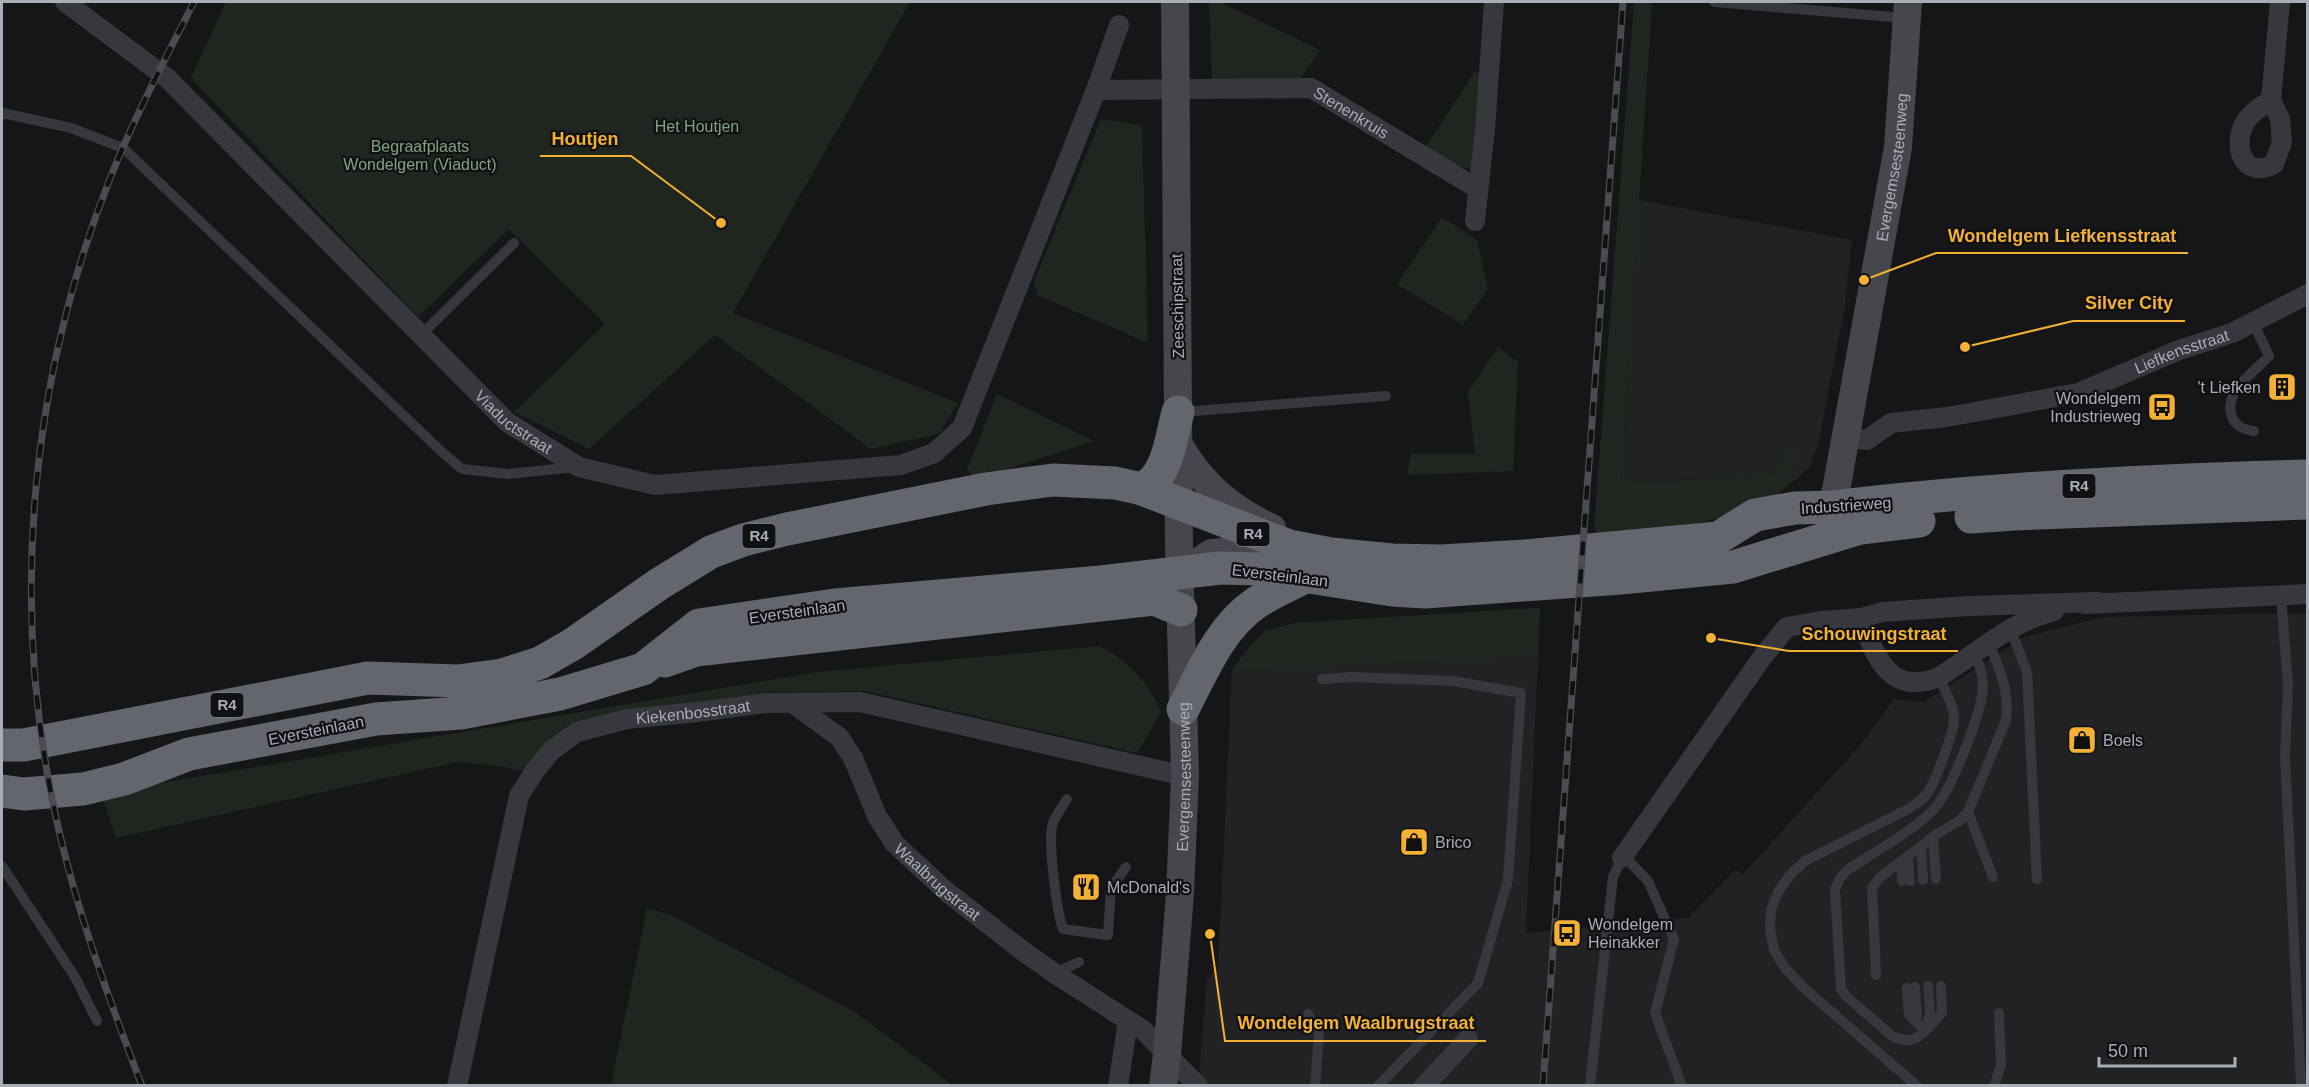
<svg xmlns="http://www.w3.org/2000/svg" width="2309" height="1087" viewBox="0 0 2309 1087" font-family="Helvetica,sans-serif">
  <rect width="100%" height="100%" fill="#161618"/>
  <!-- built -->
  <path fill="#222225" d="M1639,200l213,40 -8,71 -26,134 -8,22 -22,19 -10,-11 -157,8z
    M1540,608l-14,325 162,-15 48,-49 6,6 120,-132 32,-44 30,3 100,-65 79,-20 204,-4v472l-1109,1 9,-106 11,-13 14,-297 14,-19 19,-20 29,-8z"/>
  <!-- green -->
  <path fill="#1e261f" d="M226,2h684l-177,311 225,90 -19,31 -68,15 -156,-114 -126,114 -75,-37 91,-88 -96,-95 -91,88 -227,-239z
    M1209,2h11l100,48 -20,29h-88z
    M1634,2h18l-31,481 157,-8 10,-25 8,2 -8,34c-9,6 -18,13 -27,18 -51,22 -109,25 -164,31l-3,-8z
    M1475,71l5,4 -8,94 -23,-3 -24,-18z
    M1101,119l41,6 6,218 -111,-48 -3,-14z
    M1442,217l35,23 11,49 -25,36 -66,-41z
    M1498,347l20,15 -5,109 -106,4 4,-21h64l-7,-62z
    M997,394l97,47 -117,38 -10,-9z
    M1540,608l-2,47 -306,15 14,-19 18,-18 30,-10z
    M1099,646c26,11 52,39 62,66l-24,41 -272,-62 -96,1 -119,17 -98,32 -30,30 -24,-5 -41,-4 -341,76 -15,-45 716,-121z
    M647,908l24,7 184,97 98,73h-342z"/>
  <g fill="none" stroke-linecap="round" stroke-linejoin="round">
    <!-- lane -->
    <path stroke="#37383d" stroke-width="10" d="M1714,2l191,16
      M2,115l1,-2 68,15 52,20 319,304 20,17 46,5 67,-7
      M2253,322l16,34c-14,16 -47,36 -37,61 4,10 13,13 22,14
      M422,334l92,-91
      M1181,412l205,-16
      M2281,595l7,90 -3,71 16,330
      M2010,628l17,44 10,207
      M1322,679l30,-2 101,4 68,12 -13,187 -30,103 -100,103
      M1067,799c-5,8 -11,16 -14,24 -6,16 4,90 10,106l45,6 3,-47 15,-21
      M1968,812l25,65
      M1933,838l3,41
      M1921,847l2,33
      M1625,853l1,5 22,23 26,58 -19,74 27,73
      M1908,857l2,24
      M1901,862l1,19
      M2,866l73,111 22,44
      M1054,973l25,-11
      M1876,975l-4,-87 7,-10 58,-44 22,-13 9,-9 38,-92c4,-28 -7,-53 -18,-79
      M1941,986l1,27c-16,16 -26,36 -50,23l-46,-40 -5,-7 -6,-99 4,-10 7,-9c28,-19 64,-38 87,-61 18,-18 49,-98 50,-123 0,-13 -4,-23 -9,-35
      M1915,987l2,28 -2,6 10,9
      M1907,988l2,27 6,6
      M1308,1014l11,20 -4,52
      M1926,1027l4,-13 -2,-28
      M1590,1086l23,-209 9,-19
      M1917,1086l-113,-98 -19,-20 -11,-18 -4,-21 1,-19 7,-18 12,-17 15,-14 103,-52c8,-5 16,-10 21,-18 7,-12 24,-57 25,-70 1,-15 -10,-31 -15,-44
      M1994,1086l7,-21 -2,-52"/>
    <!-- street -->
    <g stroke="#37383d" stroke-width="20">
      <path id="s1" d="M65,2l102,76 340,344 72,45 76,18 246,-20 33,-12 28,-25 134,-338 23,-65"/>
      <path id="s2" d="M1096,90l215,-2 167,101"/>
      <path d="M2271,100c-10,6 -19,12 -25,21 -15,23 -3,60 28,43l8,-22 -2,-23 -9,-19 9,-98"/>
      <path d="M1475,221l10,-92 9,-127"/>
      <path id="s3" d="M1844,437l23,3 24,-17 56,-6 131,-24 101,-43 53,-17 76,-39"/>
      <path d="M2085,604l223,-10"/>
      <path d="M1861,618c14,38 28,79 78,59 41,-25 66,-53 115,-66"/>
      <path id="s4" d="M792,703l47,34 14,21 24,58 18,28 52,48 76,59 31,22 89,57 55,56"/>
      <path d="M1622,858l141,-202 24,-29 34,-6 40,-3 21,-6 87,-6 129,-4"/>
      <path id="s5" d="M457,1086l62,-290 15,-24 17,-21 26,-19 50,-13 70,-7 69,-9 94,-1 325,74"/>
      <path d="M1118,1086l10,-65"/>
      <path d="M1424,1086l44,-47"/>
    </g>
    <!-- secondary -->
    <g stroke="#45474d" stroke-width="28">
      <path d="M1178,443c22,40 53,66 94,85"/>
      <path id="s6" d="M1833,507l65,-360 10,-145"/>
      <path d="M1195,564l16,-11 24,-2 45,4"/>
      <path id="s7" d="M1163,1086l4,-31 13,-161 5,-118 -6,-226 -4,-548"/>
    </g>
    <!-- highway -->
    <path stroke="#63666e" stroke-width="33" d="M1142,489c26,-12 29,-51 36,-77
      M1971,517l43,-3 294,-11
      M665,661l31,-11 458,-51 27,11
      M1183,709c19,-36 37,-82 73,-106 15,-10 32,-17 49,-26
      M2,745h22l344,-67 90,3 44,-6 38,-12 33,-19 86,-60 52,-32 32,-12 44,-11 199,-40 67,-9 62,3 27,6 147,57 42,8 61,6 49,1 84,-5 193,-18 37,-23 40,-7 38,-1c157,-19 316,-27 475,-31
      M2,791l22,3 59,-5 41,-10 65,-25 187,-35 85,-6 99,-19 83,-25 56,-44 136,-20 266,-23 119,-14 38,1 134,21 33,2 196,-14 112,-11 127,-39 59,-7"/>
    <!-- rail casing -->
    <g stroke="#4a4c52" stroke-width="7">
      <path id="rail" d="M142,1086c-37,-97 -73,-196 -92,-298 -39,-205 -16,-419 61,-612 24,-60 54,-117 83,-174
        M1543,1086l80,-1084"/>
    </g>
    <!-- rail -->
    <use href="#rail" stroke="#111113" stroke-width="4.5" stroke-dasharray="14" stroke-linecap="butt"/>
  </g>
  <!-- icons -->
  <defs>
    <g id="building-square" transform="scale(1.5)"><rect x="-9" y="-9" width="18" height="18" rx="4" fill="#f2b134" stroke="#111113"/><path d="M-4-6H4V6H1V3H-1V6H-4ZM-2.5-4.3h1.7v1.8h-1.7ZM.8-4.3h1.7v1.8H.8ZM-2.5-1h1.7V.8h-1.7ZM.8-1h1.7V.8H.8Z" fill="#111"/></g>
    <g id="bus-square" transform="scale(1.5)"><rect x="-9" y="-9" width="18" height="18" rx="4" fill="#f2b134" stroke="#111113"/><path d="M-5-6H5V4H4V6H2V4H-2V6H-4V4H-5ZM-3.5-4V0h7V-4ZM-3.5 1.2v1.5H-2V1.2ZM2 1.2v1.5H3.5V1.2Z" fill="#111"/></g>
    <g id="shop-square" transform="scale(1.5)"><rect x="-9" y="-9" width="18" height="18" rx="4" fill="#f2b134" stroke="#111113"/><path d="M-5-2.5h2.3a2.7 3.5 0 0 1 5.4 0H5L5.5 6h-11ZM-1.5-2.5h3a1.5 2.3 0 0 0-3 0Z" fill="#111"/></g>
    <g id="restaurant-square" transform="scale(1.5)"><rect x="-9" y="-9" width="18" height="18" rx="4" fill="#f2b134" stroke="#111113"/><path d="M-5-6h1v4h1v-4h1v4h1v-4h1v5L-1.5 .5V6h-2V.5L-5-1ZM5-6V6H3V1.5H1.5Q1.5-4 5-6Z" fill="#111"/></g>
  </defs>
  <g fill-rule="evenodd">
    <use href="#building-square" x="2282" y="387"/>
    <use href="#bus-square" x="2162" y="407"/>
    <use href="#shop-square" x="2082" y="740"/>
    <use href="#shop-square" x="1414" y="842"/>
    <use href="#restaurant-square" x="1086" y="887"/>
    <use href="#bus-square" x="1567" y="933"/>
  </g>
  <g text-anchor="middle" stroke-width="4.5" stroke-linejoin="round" paint-order="stroke">
    <!-- shield labels -->
    <g fill="#111113" stroke="#7b7e86" stroke-width="1.5">
      <rect x="2062.5" y="474" width="33" height="24" rx="4.5"/>
      <rect x="1236.5" y="522" width="33" height="24" rx="4.5"/>
      <rect x="742.5" y="524" width="33" height="24" rx="4.5"/>
      <rect x="210.5" y="693" width="33" height="24" rx="4.5"/>
    </g>
    <g font-size="15" font-weight="bold" fill="#a8adb8">
      <text x="2079" y="491">R4</text>
      <text x="1253" y="539">R4</text>
      <text x="759" y="541">R4</text>
      <text x="227" y="710">R4</text>
    </g>
    <!-- street labels -->
    <g font-size="16" fill="#a8adb8" stroke="#111113">
      <text dy="6" stroke="none"><textPath href="#s2" startOffset="262">Stenenkruis</textPath></text>
      <text dy="6" stroke="none"><textPath href="#s6" startOffset="345">Evergemsesteenweg</textPath></text>
      <text transform="translate(1177 306) rotate(-91)" y="6">Zeeschipstraat</text>
      <text dy="6" stroke="none"><textPath href="#s3" startOffset="354">Liefkensstraat</textPath></text>
      <text dy="6" stroke="none"><textPath href="#s1" startOffset="616">Viaductstraat</textPath></text>
      <text transform="translate(1846 505) rotate(-4)" y="6">Industrieweg</text>
      <text transform="translate(1280 575) rotate(7)" y="6">Eversteinlaan</text>
      <text transform="translate(797 611) rotate(-8)" y="6">Eversteinlaan</text>
      <text dy="6" stroke="none"><textPath href="#s5" startOffset="502">Kiekenbosstraat</textPath></text>
      <text transform="translate(316 730) rotate(-11)" y="6">Eversteinlaan</text>
      <text dy="6" stroke="none"><textPath href="#s7" startOffset="310">Evergemsesteenweg</textPath></text>
      <text dy="6" stroke="none"><textPath href="#s4" startOffset="236">Waalbrugstraat</textPath></text>
    </g>
    <!-- park labels -->
    <g font-size="16" fill="#7fa381" stroke="#111113">
      <text x="697" y="132">Het Houtjen</text>
      <text x="420" y="152">Begraafplaats<tspan x="420" dy="18">Wondelgem (Viaduct)</tspan></text>
    </g>
    <!-- poi labels -->
    <g font-size="16" fill="#a8adb8" stroke="#111113" text-anchor="start">
      <text x="2261" y="393" text-anchor="end">'t Liefken</text>
      <text x="2141" y="404" text-anchor="end">Wondelgem<tspan x="2141" dy="18">Industrieweg</tspan></text>
      <text x="2103" y="746">Boels</text>
      <text x="1435" y="848">Brico</text>
      <text x="1107" y="893">McDonald's</text>
      <text x="1588" y="930">Wondelgem<tspan x="1588" dy="18">Heinakker</tspan></text>
    </g>
  </g>
  <!-- callouts -->
  <path fill="none" stroke="#f2b134" stroke-width="2" d="M721 223L631 156H540M1864 280L1936 253H2188M1965 347L2073 321H2185M1711 638L1789 651H1958M1210 934L1225 1041H1486"/>
  <g fill="#f2b134" stroke="#111113" stroke-width="2">
    <circle cx="721" cy="223" r="6"/>
    <circle cx="1864" cy="280" r="6"/>
    <circle cx="1965" cy="347" r="6"/>
    <circle cx="1711" cy="638" r="6"/>
    <circle cx="1210" cy="934" r="6"/>
  </g>
  <g font-size="18" text-anchor="middle" font-weight="bold" fill="#f2b134" stroke="#111113" stroke-width="4.5" stroke-linejoin="round" paint-order="stroke">
    <text x="585" y="145">Houtjen</text>
    <text x="2062" y="242">Wondelgem Liefkensstraat</text>
    <text x="2129" y="309">Silver City</text>
    <text x="1874" y="640">Schouwingstraat</text>
    <text x="1356" y="1029">Wondelgem Waalbrugstraat</text>
  </g>
  <!-- border -->
  <rect width="2309" height="1087" fill="none" stroke="#a8adb8" stroke-width="6"/>
  <!-- scale -->
  <path d="M2099 1057v9h136v-9" fill="none" stroke="#a8adb8" stroke-width="3"/>
  <text x="2108" y="1057" font-size="18" fill="#a8adb8" stroke="#111113" stroke-width="4.5" paint-order="stroke">50 m</text>
</svg>
